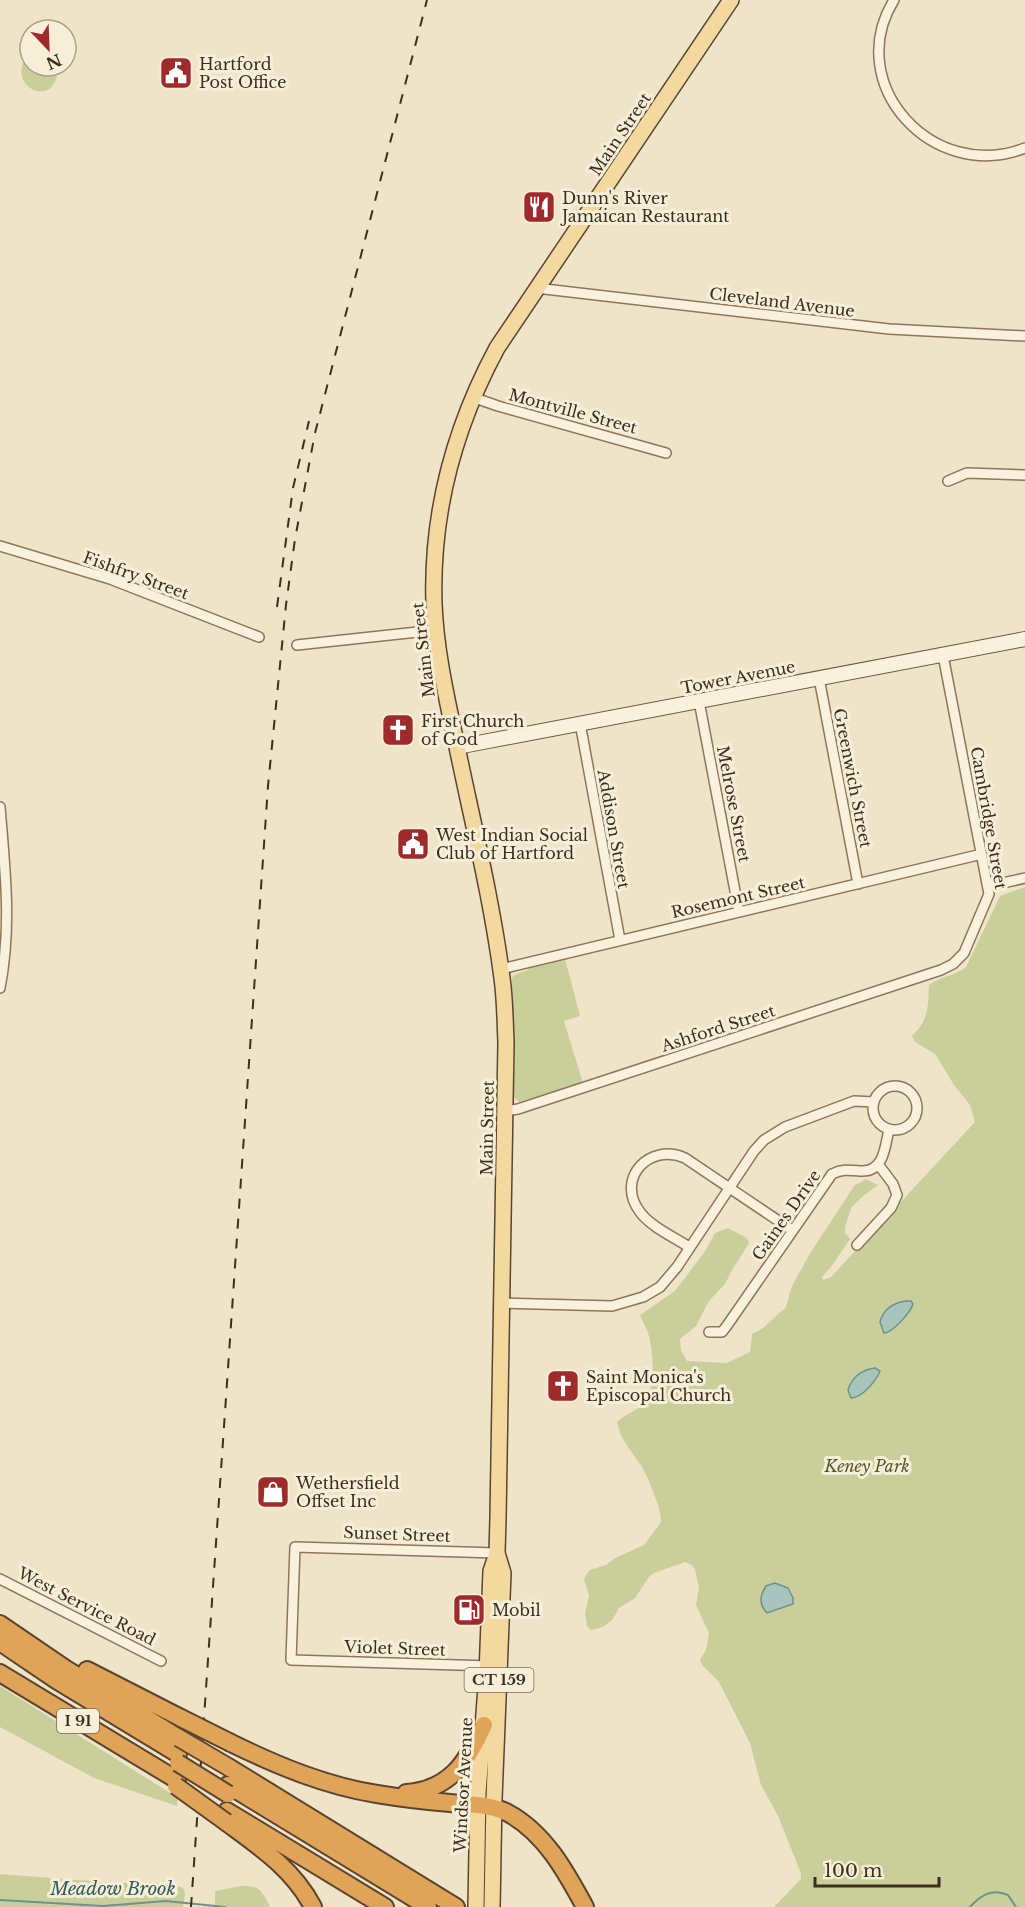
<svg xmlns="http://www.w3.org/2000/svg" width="1025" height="1907" viewBox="0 0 1025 1907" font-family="'Libre Baskerville',serif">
  <rect width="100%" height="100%" fill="#f0e4c8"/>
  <!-- green -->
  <path fill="#c9cf9b" d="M30,52v14h28c0,48 -58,19 -28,-14z
    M1025,887v1020h-251l27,-28v-6l-23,-57 -17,-31 -11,-42 -31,-61 -17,-17 -2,-5 6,-10 3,-17 -13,-28 3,-18 -4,-17 -3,-5 -7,-3 -31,11 -5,4 -14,21 -16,10 -6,11 -10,8 -12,3 -4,-4 -2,-12 4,-18 -5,-16 2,-5 4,-5 16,-5 9,-7 29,-13 17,-23c1,-12 -14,-48 -21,-58 -9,-13 -21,-27 -23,-42 8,-8 20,-11 27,-19 13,-14 9,-53 4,-70 -2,-6 -6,-12 -8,-18l35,-24 31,-41 9,-17 13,-5 19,10 2,5 -18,29 -6,12 -16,17 -13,25 -16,13 1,11 6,11 40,2 23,-11 2,-18 11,-6 23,-21 6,-21 17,-31 45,-69 12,-7 12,6 -16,12 -11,11 -6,19v6l5,6 -19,28 -9,10 1,3 8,-3 144,-155 -5,-17 -16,-20 -19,-31 -20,-12 -3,-6c17,-16 16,-30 17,-51 11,-9 27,-9 37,-18l34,-71z
    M565,959l15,57 -16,5 19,62 -64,19 -5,-5 -2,-119 2,-3 14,-5v-2z
    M0,1686l167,105 10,7v8l-83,-28 -94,-51z
    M0,1874l116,9 36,-1 26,4 5,2 2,5 -2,14h-183z
    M241,1886c19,-1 21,5 29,21h-55v-16z"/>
  <!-- water -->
  <path fill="#a9c4bc" stroke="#6f938a" stroke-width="1.5" d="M906,1301h5l2,3c-2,8 -21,29 -29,29l-4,-11c3,-12 13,-19 26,-21z
    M875,1368l5,3c-4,10 -18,27 -29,27l-3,-8c4,-13 13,-20 27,-22z
    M775,1583l13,5 5,10v6l-26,9c-8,-8 -7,-18 -1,-27z"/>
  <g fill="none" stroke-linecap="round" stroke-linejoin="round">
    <!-- stream -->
    <path stroke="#6f938a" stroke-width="2" d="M0,1900l103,6 63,-5 59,6
      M970,1907c11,-12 22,-19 38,-12l8,12"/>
    <!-- street casing -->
    <g stroke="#8d765c" stroke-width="12">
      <path id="street" d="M894,0c-52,84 39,184 131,148
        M536,288l353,41 136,7
        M472,397l26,9 168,47
        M948,481l19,-8 58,2
        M0,546l110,33 149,58
        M297,645l139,-15
        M819,678l39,206
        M699,701l40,211
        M580,723l40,217
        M0,807c5,62 12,119 0,181
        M989,886l36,-8
        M501,969l481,-115
        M873 1108a22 22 0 1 1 44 0a22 22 0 1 1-44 0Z
        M505,1111l13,-2 423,-139 12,-6 11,-11 25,-59 -46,-239
        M857,1245l34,-37 6,-13 -4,-11 -15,-20
        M689,1247c-15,-10 -38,-20 -49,-35 -25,-33 9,-70 45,-54l107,72
        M502,1303l110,3 31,-9 17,-10 17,-20 77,-116 10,-11 21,-13 69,-26 20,1
        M709,1332h13l4,-5 106,-153c10,-5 17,-4 28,-3 24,2 25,-24 29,-42
        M0,1579l161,82
        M491,1666l-200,-6 4,-113 202,6"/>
    </g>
    <!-- secondary casing -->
    <g stroke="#6f573f" stroke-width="16">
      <path id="secondary" d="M457,747l568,-108"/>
    </g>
    <!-- primary casing -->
    <g stroke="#5b4430" stroke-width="18">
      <path id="primary" d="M476,1907l2,-114 9,-119 4,-103 6,-18
        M492,1907l2,-108 9,-226 -6,-20 1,-35 8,-476c-1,-21 -1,-43 -4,-64 -10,-77 -29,-154 -45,-231 -10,-48 -21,-94 -23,-143 -3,-92 20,-176 63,-256l234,-348"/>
    </g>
    <!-- highway casing -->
    <g stroke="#5b4430" stroke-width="20">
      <path id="highway" d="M0,1624l66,45 113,69
        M0,1642l56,38 122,74
        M87,1670l94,48
        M0,1673l177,107
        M231,1743c47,23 95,43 146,51 24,4 49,7 73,9 19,2 41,1 58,10 37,20 58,59 77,94
        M230,1768l226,139
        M228,1785l200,122
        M406,1793c44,-3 61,-31 78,-68
        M227,1811l158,96
        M226,1822c34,25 67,47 87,85"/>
    </g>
    <!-- street -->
    <use href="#street" stroke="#faf1dc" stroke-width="9"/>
    <!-- secondary -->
    <use href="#secondary" stroke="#faf1dc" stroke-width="14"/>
    <!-- primary -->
    <use href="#primary" stroke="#f3d9a0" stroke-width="15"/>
    <!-- highway -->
    <use href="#highway" stroke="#e0a458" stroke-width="16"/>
    <!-- rail -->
    <path stroke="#3d2e20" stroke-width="2" stroke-dasharray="10 10" stroke-linecap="butt" d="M277,607l16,-119 16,-67
      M191,1907l77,-1121 18,-181 9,-66 20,-106 112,-433"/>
    <!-- highway-bridge casing -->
    <g stroke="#5b4430" stroke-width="20" stroke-linecap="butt">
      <path id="highway-bridge" d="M181,1718l50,25
        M179,1738l51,30
        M178,1763l50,31
        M176,1786l50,36"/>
    </g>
    <!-- highway-bridge -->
    <use href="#highway-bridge" stroke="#e0a458" stroke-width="16"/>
  </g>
  <!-- icons -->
  <defs>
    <g id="civic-square" transform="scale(1.725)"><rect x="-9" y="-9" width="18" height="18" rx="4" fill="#9e2a2b" stroke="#f7eed8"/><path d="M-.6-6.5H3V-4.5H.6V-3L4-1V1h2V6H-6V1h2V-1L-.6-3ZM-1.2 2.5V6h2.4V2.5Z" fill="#fff"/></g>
    <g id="restaurant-square" transform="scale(1.725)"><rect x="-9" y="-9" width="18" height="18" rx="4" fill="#9e2a2b" stroke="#f7eed8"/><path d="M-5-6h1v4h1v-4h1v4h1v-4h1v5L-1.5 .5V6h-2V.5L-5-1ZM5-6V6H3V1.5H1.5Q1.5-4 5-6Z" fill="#fff"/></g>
    <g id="church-square" transform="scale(1.725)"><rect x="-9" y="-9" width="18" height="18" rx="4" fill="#9e2a2b" stroke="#f7eed8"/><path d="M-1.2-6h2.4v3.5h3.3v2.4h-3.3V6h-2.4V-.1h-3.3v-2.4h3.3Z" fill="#fff"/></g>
    <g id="shop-square" transform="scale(1.725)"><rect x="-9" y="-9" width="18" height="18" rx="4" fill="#9e2a2b" stroke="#f7eed8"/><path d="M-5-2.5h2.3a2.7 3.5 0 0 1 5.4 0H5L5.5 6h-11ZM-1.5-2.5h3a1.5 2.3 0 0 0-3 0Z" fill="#fff"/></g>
    <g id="fuel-square" transform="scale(1.725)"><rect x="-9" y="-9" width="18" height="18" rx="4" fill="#9e2a2b" stroke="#f7eed8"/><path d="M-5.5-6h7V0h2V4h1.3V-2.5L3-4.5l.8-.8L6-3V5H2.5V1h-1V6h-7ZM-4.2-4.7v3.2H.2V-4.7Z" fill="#fff"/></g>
  </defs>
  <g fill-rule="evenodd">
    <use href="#civic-square" x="176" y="73"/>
    <use href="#restaurant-square" x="539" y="207"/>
    <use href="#church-square" x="398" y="730"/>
    <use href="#civic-square" x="413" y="844"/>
    <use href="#church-square" x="563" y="1386"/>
    <use href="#shop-square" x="273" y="1492"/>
    <use href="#fuel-square" x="469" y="1610"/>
  </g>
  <g text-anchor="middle" stroke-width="6" stroke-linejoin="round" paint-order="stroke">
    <!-- shield labels -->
    <g fill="#f7eed8" stroke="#756857" stroke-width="1.5">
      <rect x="464.5" y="1668" width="69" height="24" rx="4.5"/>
      <rect x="57" y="1709" width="42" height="24" rx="4.5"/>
    </g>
    <g font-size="15" font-weight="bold" fill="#3d2e20">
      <text x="499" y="1685">CT 159</text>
      <text x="78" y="1726">I 91</text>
    </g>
    <!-- poi labels -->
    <g font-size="16" fill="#3d2e20" stroke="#f7eed8" text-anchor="start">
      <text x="199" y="70">Hartford<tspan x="199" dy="18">Post Office</tspan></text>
      <text x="562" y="204">Dunn's River<tspan x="562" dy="18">Jamaican Restaurant</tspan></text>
      <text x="421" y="727">First Church<tspan x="421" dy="18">of God</tspan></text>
      <text x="436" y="841">West Indian Social<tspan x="436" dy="18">Club of Hartford</tspan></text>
      <text x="586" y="1383">Saint Monica's<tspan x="586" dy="18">Episcopal Church</tspan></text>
      <text x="296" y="1489">Wethersfield<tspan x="296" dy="18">Offset Inc</tspan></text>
      <text x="492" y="1616">Mobil</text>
    </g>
    <!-- street labels -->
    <g font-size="16" fill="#3d2e20" stroke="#f7eed8">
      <text transform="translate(620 134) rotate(-56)" y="6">Main Street</text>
      <text transform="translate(782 302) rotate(7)" y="6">Cleveland Avenue</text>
      <text transform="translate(573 411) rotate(15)" y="6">Montville Street</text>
      <text transform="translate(136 575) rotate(20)" y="6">Fishfry Street</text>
      <text transform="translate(423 650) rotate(-97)" y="6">Main Street</text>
      <text transform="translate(738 677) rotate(-11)" y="6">Tower Avenue</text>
      <text transform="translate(853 778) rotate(79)" y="6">Greenwich Street</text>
      <text transform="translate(734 804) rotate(79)" y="6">Melrose Street</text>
      <text transform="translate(989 818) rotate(80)" y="6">Cambridge Street</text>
      <text transform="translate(614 829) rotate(80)" y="6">Addison Street</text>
      <text transform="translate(738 897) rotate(-13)" y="6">Rosemont Street</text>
      <text transform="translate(718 1028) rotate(-18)" y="6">Ashford Street</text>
      <text transform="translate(487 1128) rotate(-89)" y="6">Main Street</text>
      <text transform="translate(786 1215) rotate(-55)" y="6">Gaines Drive</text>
      <text transform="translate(397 1534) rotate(2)" y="6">Sunset Street</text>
      <text transform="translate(87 1606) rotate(27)" y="6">West Service Road</text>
      <text transform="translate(395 1648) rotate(2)" y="6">Violet Street</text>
      <text transform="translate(463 1785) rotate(-87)" y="6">Windsor Avenue</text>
    </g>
    <!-- park labels -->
    <g font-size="16" font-style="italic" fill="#4d5a26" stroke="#f7eed8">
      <text x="867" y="1472">Keney Park</text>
    </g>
    <!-- water labels -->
    <g font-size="18" font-style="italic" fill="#2f5d5a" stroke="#f7eed8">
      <text x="113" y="1895">Meadow Brook</text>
    </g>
  </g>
  <!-- north arrow -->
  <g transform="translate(48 48) rotate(157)"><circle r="28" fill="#f7eed8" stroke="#ada18e" stroke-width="1.5"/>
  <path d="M0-4.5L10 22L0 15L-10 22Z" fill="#9e2a2b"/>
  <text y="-9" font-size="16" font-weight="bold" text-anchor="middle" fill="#3d2e20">N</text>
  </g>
  <!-- scale -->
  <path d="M815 1877v9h124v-9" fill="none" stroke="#3d2e20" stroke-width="3"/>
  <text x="824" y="1877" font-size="18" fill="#3d2e20" stroke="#f7eed8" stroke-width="4.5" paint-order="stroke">100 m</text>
</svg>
